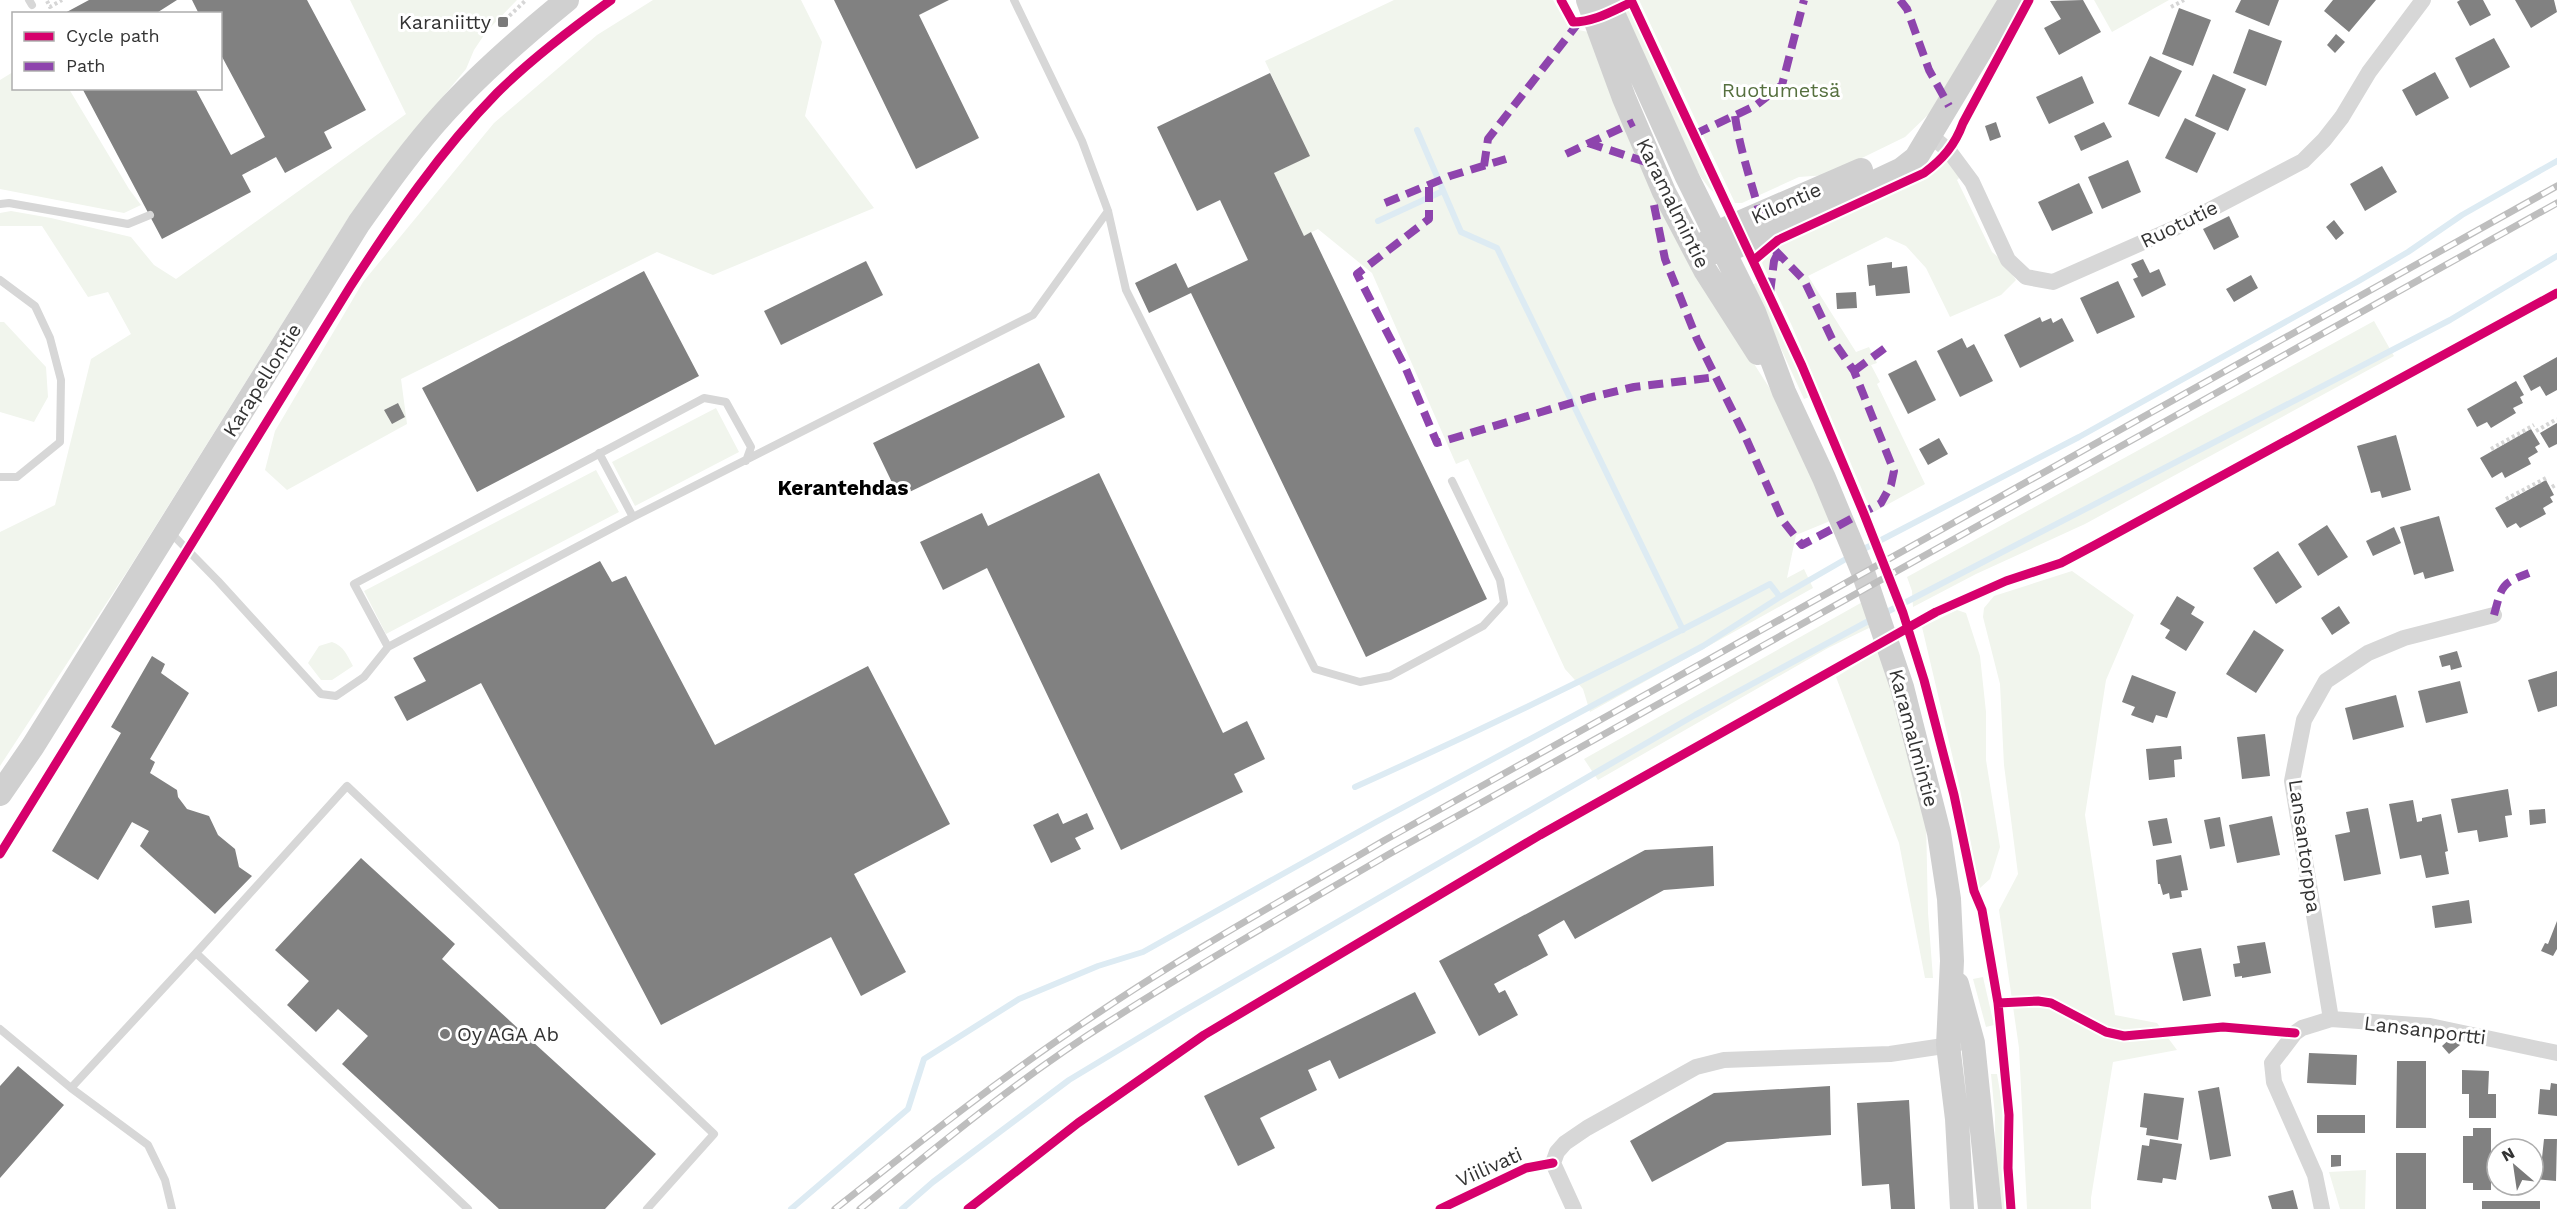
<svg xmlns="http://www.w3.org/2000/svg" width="2557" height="1209" viewBox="0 0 2557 1209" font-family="'Work Sans',sans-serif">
  <rect width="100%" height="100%" fill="#fff"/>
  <!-- green -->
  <path fill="#f1f5ed" d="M350,0h167l-31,32 -12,18 -8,19 -74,89 -49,68 -213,341 -130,199v-234l55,-27 36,-146 40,-25 -23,-42 -20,5 -46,-71h-42v-13l11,-2 40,7 80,19 23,28 22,14 230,-165z
    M653,0h148l21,42 -17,74 69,92 -161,67 -56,-23 -256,127 6,45 -120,66 -22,-20 10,-39 88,-149 131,-159 103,-88z
    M1394,0h159l16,28 24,5 121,268 58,91 63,127 -39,16 -9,43 17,-9 9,19 -223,124 -7,-23 -18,-20 -97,-210 -12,5 -84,-191 -54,-44 -14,7 -30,-63 35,-17 -44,-95z
    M1639,0h359l-65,110 -28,27 -78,38 -28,2 -57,26h-7z
    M2094,0h75l-57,32z
    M1630,10l90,188 -11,-10 -16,-22 -71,-152z
    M13,72l1,16 55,1 60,100 12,16 -17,8 -124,-24v-109z
    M1947,161l15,14 -5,5 35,72 11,9 13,19 -15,15 -51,22 -24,-49 -20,-22 -20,-9 -78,39 48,76 13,-5 8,16 -6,2 9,17 -3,2 48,100 -53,29 -80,-187 -30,-63 6,-10 18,-14 151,-69z
    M1758,282l51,115 -5,2 -52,-114z
    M2374,321l20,35 -309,168 -109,50 -63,33 -1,-16 -5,-14z
    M0,322h4l42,45 2,30 -14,25 -34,-10z
    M716,408l23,44 -104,54 -23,-44z
    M596,470l23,42 -233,122 -22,-43z
    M2072,571l62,44 -28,65 -21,135 30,200 42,8 20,27 -64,12 -22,136v11h-64l-8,-161 -20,-138 19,-36 -14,-109 -4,-81 -17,-67 1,-9 10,-12z
    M1866,600l3,7v21l-41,20 -230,132 -14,-21z
    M1957,610l9,3 14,43 6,56v48l14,87 -10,32 -10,9 -22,-108 -36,-153z
    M332,642c12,4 15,13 21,24l-21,14h-11l-13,-17 11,-17z
    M1882,649l44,172 2,92 5,65h-8l-26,-135 -63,-166z
    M1983,977l11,48 -8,2 -13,-48z
    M1991,1074h6l7,41 1,94h-9l-1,-93z
    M2366,1170l-1,39h-25l-11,-37z"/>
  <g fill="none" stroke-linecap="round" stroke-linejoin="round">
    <!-- stream -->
    <path stroke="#ddebf3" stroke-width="6" d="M1417,130l44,102 36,16 186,382
      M1378,221l65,-30
      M1860,551l219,-114 278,-155 51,-30 54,-37 95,-54
      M1883,614l567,-294 107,-64
      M1355,787c140,-63 279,-131 415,-203l10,13
      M791,1209l117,-100 16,-50 95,-60 79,-33 45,-14 233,-130 327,-176 77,-49 71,-41
      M902,1209l31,-27 136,-102 111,-67 515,-298 179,-97"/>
  </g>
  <!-- building -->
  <path fill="#818181" d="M89,0h88l-22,14h-92z
    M192,0h115l59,110 -42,22 8,16 -47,25 -9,-16 -34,18 9,17 -89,47 -80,-151h113l36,67 34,-18 -45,-84v-39h-21z
    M834,0h115l-30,15 60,123 -63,31z
    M2083,0l18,32 -42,23 -15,-27 17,-9 -11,-18z
    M2241,0h38l-10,26 -34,-14z
    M2333,0h43l-27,32 -25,-21z
    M2460,0h23l8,15 -21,11 -13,-24z
    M2515,0h39l3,12 -26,16z
    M2179,8l32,12 -18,46 -31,-12z
    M2249,29l33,12 -16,45 -33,-13z
    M2336,34l9,8 -10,11 -8,-8z
    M2494,38l16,29 -40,21 -15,-30z
    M2150,56l32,15 -23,46 -31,-13z
    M2435,72l14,26 -33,18 -14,-26z
    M1270,73l40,83 -36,17 30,63 7,-4 176,367 -121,58 -175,-364 -42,20 -14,-30 41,-20 12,25 60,-28 -28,-60 -23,11 -40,-84z
    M2213,74l33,15 -18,42 -33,-15z
    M2082,76l12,27 -45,21 -13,-27z
    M2185,118l31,15 -19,40 -32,-15z
    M1996,122l5,15 -11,4 -5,-15z
    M2104,122l8,15 -31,14 -7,-15z
    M2128,160l13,32 -39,17 -14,-32z
    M2382,166l15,26 -32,19 -15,-27z
    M2079,183l14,30 -41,18 -14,-29z
    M2229,216l10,21 -25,13 -11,-21z
    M2334,220l10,13 -8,7 -10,-13z
    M2143,259l7,14 9,-4 7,16 -24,12 -9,-18 5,-2 -7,-13z
    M866,261l17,34 -102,50 -17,-34z
    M1892,262v6l15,-2 3,27 -34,3 -1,-11 -6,1 -2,-21z
    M644,271l55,105 -222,116 -55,-104z
    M2251,275l7,13 -24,14 -8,-13z
    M2118,281l17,36 -38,17 -17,-36z
    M1856,292l1,16 -20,1 -1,-16z
    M2040,317l2,5 9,-4 2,5 9,-5 12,23 -54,27 -16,-33z
    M1962,338l5,10 7,-4 19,37 -33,16 -23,-46z
    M2557,357v33l-11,6 -6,-10 -9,5 -8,-15z
    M1916,360l20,40 -28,14 -20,-40z
    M1039,363l26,54 -166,80 -26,-54z
    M2516,381l8,14 -4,2 3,6 -10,5 3,5 -25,15 -4,-6 -10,5 -10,-18z
    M398,403l7,14 -13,7 -8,-14z
    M2557,423v21l-8,4 -9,-15z
    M2531,429l9,15 -5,3 3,5 -10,6 3,6 -26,14 -3,-6 -10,6 -12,-20z
    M2396,435l15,55 -29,8 -2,-7 -9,2 -14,-47z
    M1939,438l9,16 -20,11 -9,-16z
    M1099,473l124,260 24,-12 18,38 -31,15 9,18 -122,58 -134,-282 -44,22 -23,-48 62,-29 6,13z
    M2546,480l8,15 -4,2 3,5 -10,6 3,6 -26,14 -4,-5 -9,5 -12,-20z
    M2439,516l15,55 -29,8 -2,-7 -9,3 -14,-48z
    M2327,525l21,32 -30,19 -20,-32z
    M2394,527l7,16 -28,13 -7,-15z
    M2278,551l24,36 -26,17 -23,-36z
    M600,561l12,21 14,-6 89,169 153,-79 82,158 -96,50 52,98 -45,24 -30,-59 -170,88 -180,-342 -74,38 -13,-24 32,-16 -13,-23z
    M2177,596l18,11 -4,7 13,8 -18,29 -21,-13 5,-8 -10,-6z
    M2339,606l11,17 -18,12 -11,-17z
    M2254,630l30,20 -28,43 -30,-19z
    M2457,651l5,16 -11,3 -1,-5 -8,2 -3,-11z
    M152,656l13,8 -4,9 28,20 -39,66 5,3 -5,11 27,17 1,7 9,12 22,7 9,19 17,14 4,18 13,9 -37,38 -75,-68 9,-15 -17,-9 -34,58 -46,-29 69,-118 -10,-6z
    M2557,671v35l-19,6 -10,-32z
    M2132,675l44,17 -9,26 -11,-3 -3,8 -22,-8 4,-8 -13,-5z
    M2460,681l8,32 -42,10 -8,-32z
    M2396,695l8,32 -51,13 -8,-32z
    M2265,734l5,42 -28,3 -5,-42z
    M2181,746l1,13 -8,1 1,17 -26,3 -3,-31z
    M2508,789l4,26 -7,1 3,21 -29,5 -2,-12 -19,3 -7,-34z
    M2413,800l4,22 5,-1v-3l19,-4 7,37 -3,1 4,22 -23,4 -5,-23 -21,4 -11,-55z
    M2368,808l13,66 -37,7 -9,-46 15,-3 -4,-20z
    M2545,809l1,14 -16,2 -1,-15z
    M1058,813l5,11 24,-11 7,16 -19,9 6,11 -30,14 -18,-38z
    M2272,816l8,39 -43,8 -8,-38z
    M2220,817l5,29 -15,3 -6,-29z
    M2167,818l5,25 -19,3 -5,-25z
    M1713,846l1,40 -50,4 -89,49 -11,-19 -26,15 10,20 -54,29 5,9 6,-3 13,25 -39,21 -40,-75 206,-111z
    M2181,855l7,35 -7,1 1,6 -12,2 -1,-6 -6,2 -3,-11h-2l-2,-24z
    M361,858l94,86 -13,15 214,195 -51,55h-106l-157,-145 26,-28 -30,-27 -22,23 -29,-27 22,-24 -34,-31z
    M2469,900l3,23 -37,5 -3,-22z
    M2557,921v28l-4,7 -12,-5 4,-8 3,1z
    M2265,942l6,31 -29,5v-2l-7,1 -2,-13 7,-1 -3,-17z
    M2201,948l10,48 -28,5 -11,-48z
    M1415,992l21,41 -97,46 -9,-19 -22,10 9,20 -57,28 15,30 -37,18 -34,-70z
    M2452,1037l8,8 -11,9 -7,-8z
    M2309,1053l48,2 -1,30 -49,-2z
    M2397,1061h29v67h-30z
    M18,1066l46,39 -64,73v-92z
    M2462,1070l27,1 -1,23h8v24h-27v-24h-7z
    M2551,1083l6,1v32l-19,-2 2,-25 10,1z
    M1830,1086l1,49 -104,7 -75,40 -22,-41 84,-48z
    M2219,1087l12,69 -21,4 -12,-69z
    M2144,1093l40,5 -6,42 -32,-5 1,-7 -7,-1z
    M1909,1100l6,109h-24l-2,-25 -27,2 -5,-83z
    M2317,1115h48v18h-48z
    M2473,1128h18v62h-18v-7h-10v-47h10z
    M2150,1139l32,5 -6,36 -13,-2 -1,5 -25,-3 5,-35 7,1z
    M2544,1139h13l-1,42 -23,-2 1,-22 8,1z
    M2396,1153h30v56h-30z
    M2331,1155h10v11l-10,1z
    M2293,1190l5,19h-26l-4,-13z
    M2482,1201h58v8h-58z"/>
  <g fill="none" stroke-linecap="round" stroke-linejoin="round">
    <!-- path -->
    <path stroke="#d6d6d6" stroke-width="4" stroke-dasharray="3 3" stroke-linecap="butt" d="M47,1l3,6 12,-7
      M2171,7l13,-7
      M505,20l21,-20
      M2536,431l21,-12
      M2491,449l43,-24
      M2552,487l5,-3
      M2506,499l42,-22"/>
    <!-- lane -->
    <path stroke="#d7d7d7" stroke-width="8" d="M29,0l3,5
      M1014,0l68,141 26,70 18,79 189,379 45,13 30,-6 93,-50 21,-23 -4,-23 -48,-99
      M0,204l9,-1 119,21 22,-9
      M0,280l35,26 15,32 11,42 -1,62 -43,35h-17
      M599,453l34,64
      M169,531l49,50 103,113 15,2 28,-19 24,-30 245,-130 400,-202 75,-104
      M388,647l-34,-63 350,-186 22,4 25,45 -5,14
      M196,953l151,-167 367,348 -67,75
      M0,1029l71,59 77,57 17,35 7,29
      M71,1088l125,-135 272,256"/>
    <!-- street -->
    <path stroke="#d7d7d7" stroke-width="16" d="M1929,134l20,17 23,31 36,78 18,17 27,5 122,-54 128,-67 21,-21 18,-23 27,-45 54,-72
      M2331,1019l-39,-238 12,-61 22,-39 42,-28 36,-15 90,-23
      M1574,1209l-21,-46 4,-11 8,-9 22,-15 109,-61 28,-7 166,-6 67,-10
      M2322,1209l-7,-34 -41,-93 -2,-19 23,-30 7,-5 29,-9 99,7 127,27"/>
    <!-- secondary -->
    <path stroke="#d0d0d0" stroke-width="24" d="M1588,0l36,98 40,94 41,78 53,83
      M1607,0l80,177 67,135 30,80 40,86 39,94 39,115 37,146 10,66 3,62 -4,84 9,74 5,90
      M1706,243l10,-10 145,-63
      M1710,252h15l177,-83 14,-11 95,-158
      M0,794l33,-48 326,-523c27,-38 54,-76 85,-110 37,-41 80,-78 123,-113
      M1957,984l16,59 17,166"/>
    <!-- rail casing -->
    <g stroke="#bebebe" stroke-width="7">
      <path id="rail" d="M835,1209c87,-69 173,-137 266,-198 91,-61 189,-115 284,-171l1172,-654
        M860,1209c80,-65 162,-133 250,-188 92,-59 187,-113 281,-168l1166,-650"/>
    </g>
    <!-- rail -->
    <use href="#rail" stroke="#fff" stroke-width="4.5" stroke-dasharray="14" stroke-linecap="butt"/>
    <!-- quiet -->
    <path stroke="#8e44ad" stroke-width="8" stroke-dasharray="15 8" stroke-linecap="butt" d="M1900,0l7,9 22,61 20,36
      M1735,116c5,34 16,65 25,98
      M1695,134l60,-28 27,-21 22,-85
      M1588,143l64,21
      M1566,154l68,-32
      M1484,166l4,-27 91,-117
      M1429,187v32l-72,55 49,95 31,74 151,-45 46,-11 82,-10
      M1385,203l65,-27 56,-17
      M1654,205l11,54 32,80 47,95 39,87 19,24 79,-42 10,-18 3,-14 -40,-100 -22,-32 -28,-59 -33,-34
      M1770,293l4,-32 6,-12
      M1854,371l35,-26
      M2494,615c8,-29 6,-31 35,-42"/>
    <!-- cycleway casing -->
    <g stroke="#fff" stroke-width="13">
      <path id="cycleway" d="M1561,0l12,22c21,0 39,-11 59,-20
        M1631,0l171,366 62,148 39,99 21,67 30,115 20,96 8,19 16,93 11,112 -1,53 3,41
        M1753,261l25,-21 146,-67c19,-14 31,-28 39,-50l66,-123
        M0,854l350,-567c44,-68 90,-136 147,-194 34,-34 75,-65 114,-93
        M1998,1003l40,-2 13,2 55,29 18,4 99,-9 72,6
        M968,1209l110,-86 126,-88 336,-200 396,-223 70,-31 55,-18 34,-18 462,-252
        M1440,1209l86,-41 27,-5"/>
    </g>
    <!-- cycleway -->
    <use href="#cycleway" stroke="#d6006c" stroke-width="9"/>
  </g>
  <!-- markers -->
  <g fill="#7a7a7a" stroke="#fff" stroke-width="2">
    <rect x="497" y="16" width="12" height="12" rx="3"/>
    <circle cx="445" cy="1034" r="6"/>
  </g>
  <g text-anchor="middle" stroke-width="6" stroke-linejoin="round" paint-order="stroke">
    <!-- poi labels -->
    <g font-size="20" fill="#333" stroke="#fff" text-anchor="end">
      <text x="491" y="29">Karaniitty</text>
      <text x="457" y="1041" text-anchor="start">Oy AGA Ab</text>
    </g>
    <!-- park labels -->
    <g font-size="20" fill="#56703f" stroke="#fff">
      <text x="1781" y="97">Ruotumetsä</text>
    </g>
    <!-- street labels -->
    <g font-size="20" fill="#333" stroke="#fff">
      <text transform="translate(1673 203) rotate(64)" y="7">Karamalmintie</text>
      <text transform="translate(1786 203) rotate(-24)" y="7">Kilontie</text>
      <text transform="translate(2179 224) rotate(-26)" y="7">Ruotutie</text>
      <text transform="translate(262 380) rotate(-58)" y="7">Karapellontie</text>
      <text transform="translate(1914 738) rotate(75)" y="7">Karamalmintie</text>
      <text transform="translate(2305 846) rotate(82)" y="7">Lansantorppa</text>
      <text transform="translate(2425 1030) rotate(7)" y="7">Lansanportti</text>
      <text transform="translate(1489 1167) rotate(-24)" y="7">Viilivati</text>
    </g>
    <!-- neighbourhood labels -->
    <g font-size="21" font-weight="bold" fill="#000" stroke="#fff">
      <text x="843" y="495">Kerantehdas</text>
    </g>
  </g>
  <!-- legend -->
  <rect x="12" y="12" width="210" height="78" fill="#ffffff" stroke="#adadad" stroke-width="1.5"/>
  <rect x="24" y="32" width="30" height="9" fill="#d6006c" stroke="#adadad" stroke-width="1.5"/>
  <text x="66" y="42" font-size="18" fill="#333333">Cycle path</text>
  <rect x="24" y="62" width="30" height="9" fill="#8e44ad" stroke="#adadad" stroke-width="1.5"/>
  <text x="66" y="72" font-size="18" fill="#333333">Path</text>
  <!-- north arrow -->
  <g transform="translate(2515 1167) rotate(331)"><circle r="28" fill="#ffffff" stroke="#adadad" stroke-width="1.5"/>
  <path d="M0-4.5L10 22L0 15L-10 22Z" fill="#7a7a7a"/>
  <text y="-9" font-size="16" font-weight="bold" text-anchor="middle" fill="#333333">N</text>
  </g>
</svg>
